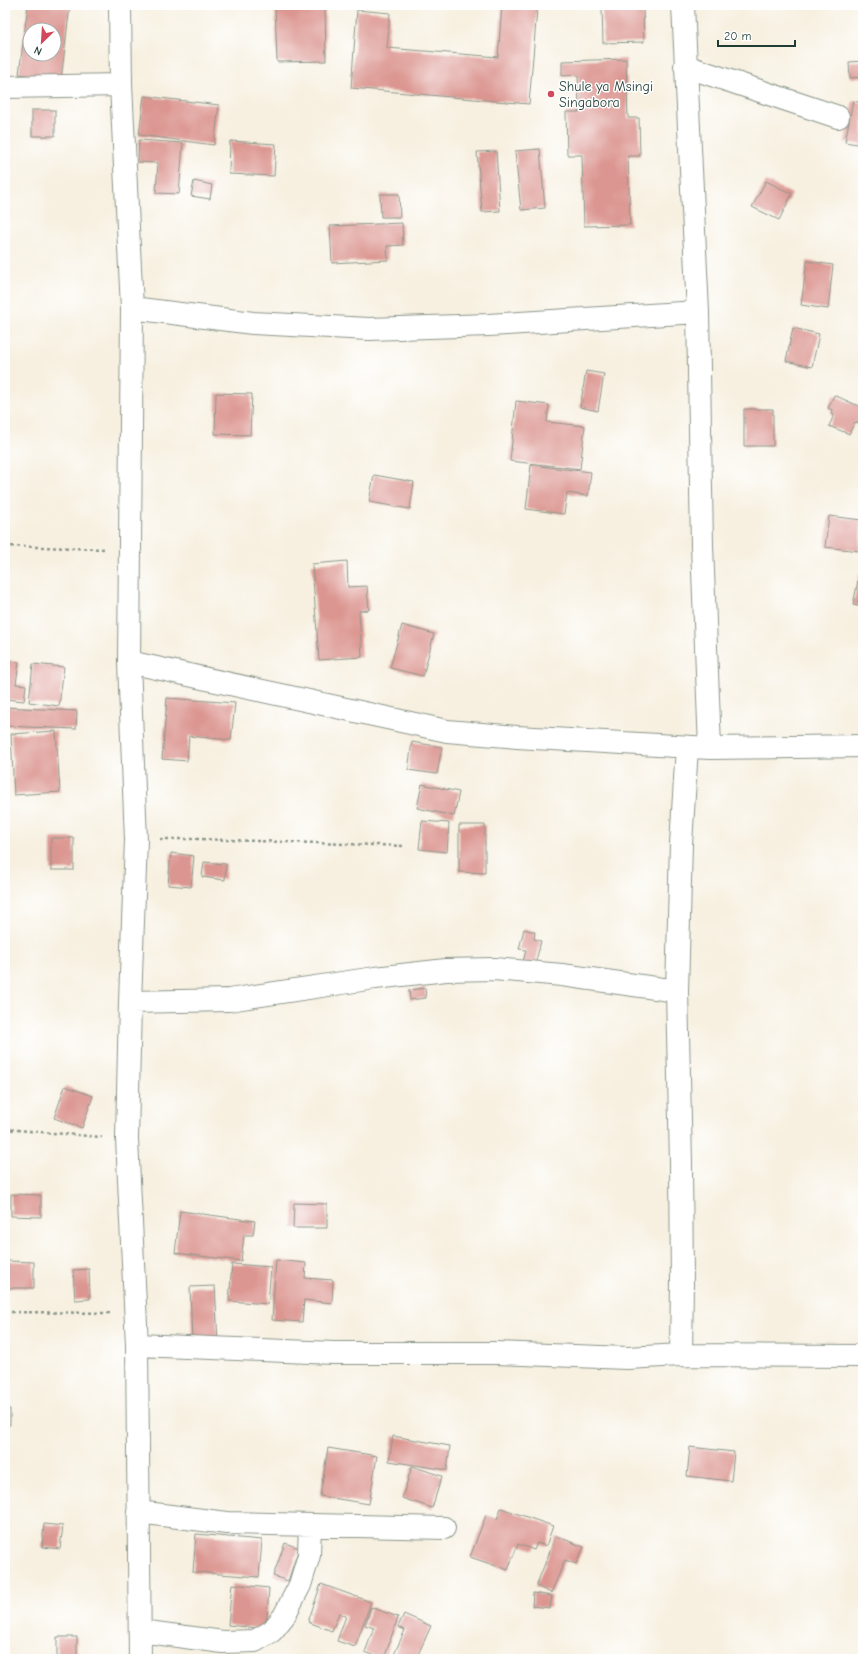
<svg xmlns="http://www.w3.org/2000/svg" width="868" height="1664" viewBox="0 0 868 1664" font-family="'Comic Neue',sans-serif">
  <rect width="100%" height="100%" fill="#fff"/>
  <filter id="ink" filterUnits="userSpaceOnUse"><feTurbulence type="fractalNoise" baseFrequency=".025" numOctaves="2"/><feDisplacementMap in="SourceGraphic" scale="8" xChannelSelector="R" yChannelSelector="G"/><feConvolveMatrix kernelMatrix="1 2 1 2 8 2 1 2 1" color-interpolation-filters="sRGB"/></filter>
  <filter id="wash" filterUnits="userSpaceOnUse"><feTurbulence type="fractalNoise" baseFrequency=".012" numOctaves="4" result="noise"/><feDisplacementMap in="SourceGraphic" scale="16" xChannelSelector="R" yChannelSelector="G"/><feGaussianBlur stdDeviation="0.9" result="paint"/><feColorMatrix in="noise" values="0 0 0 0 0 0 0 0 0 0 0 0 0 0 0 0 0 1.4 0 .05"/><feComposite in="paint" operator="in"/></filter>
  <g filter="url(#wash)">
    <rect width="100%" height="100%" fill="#f7f0e0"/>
    <g id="blocks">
      <!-- building -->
      <path fill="#dc9691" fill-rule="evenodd" d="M28,5h42l-9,75 -42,-6zM30,30h24v24h-24z
        M325,5l1,56 -49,1 -2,-56z
        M502,5l35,4 -8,95 -178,-16 6,-78 33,3 -3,35 111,9z
        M602,8h41l1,34 -41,1z
        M626,59l2,59h11l1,38h-12l2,69 -46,1 -2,-71h-15l-1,-43h13l-1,-37 -16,1v-15z
        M863,61v16l-13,1 -1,-16z
        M144,96l75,9 -5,40 -75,-10z
        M853,101l10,2v42l-18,-3z
        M32,110h23v26h-23z
        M139,140l44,3 -4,51 -23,-1 2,-30 -20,-1z
        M230,141l46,3 -2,32 -45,-2z
        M540,149l5,59 -24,2 -6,-59z
        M496,151l4,60 -18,1 -5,-60z
        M194,181l18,4 -2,14 -19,-3z
        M766,181l26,13 -13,26 -27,-13z
        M380,194h19l1,23h-19z
        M402,223l1,22 -16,1 1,14 -56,3 -2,-37z
        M807,261l26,4 -5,44 -27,-4z
        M793,328l26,6 -7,33 -26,-6z
        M586,371l18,3 -6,37 -18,-4z
        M216,393l36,1 -2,41 -35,-1z
        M834,395l29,13v12l-2,4 -6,-2 -6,12 -20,-8 5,-11 -3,-1 1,-4 -4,-2z
        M516,401l33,4 -2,17 38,4 -5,43 -70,-8z
        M744,409h29v37h-29z
        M531,465l60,7 -3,24 -21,-3 -3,21 -38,-5z
        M374,475l40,7 -4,27 -41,-7z
        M829,516l33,4 -3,31 -34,-4z
        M347,561l1,26 19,-1 2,24 -10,1 3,46 -43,3 -7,-96z
        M859,575h4v32l-10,-2z
        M402,625l32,9 -11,42 -33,-8z
        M5,660l14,2 -3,22 10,1 -2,16 -19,-2z
        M33,664l31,3 -5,39 -30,-4z
        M167,698l68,5 -4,37 -42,-4 -2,25 -25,-2z
        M5,707l72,4 -1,18 -71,-3z
        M56,731l4,61 -46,3 -3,-61z
        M412,742l30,5 -5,27 -29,-4z
        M422,784l37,8 -5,24 -37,-8z
        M422,821l27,2 -2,29 -28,-3z
        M459,825h26v48l-26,-1z
        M51,838h23v32h-23z
        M171,853l23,3 -3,31 -23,-2z
        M204,862l22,2 -1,16 -23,-3z
        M524,929l11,3 -1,7 7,2 -6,24 -12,-3 3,-12 -7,-1z
        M425,988l1,10 -16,2 -1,-10z
        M65,1086l28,10 -11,32 -28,-10z
        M11,1194l30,1v22l-30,-1z
        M294,1203l33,1v24h-34z
        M180,1211l75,10 -2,14h-9l-3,26 -66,-8z
        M276,1260l30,3 -1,15 28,2 -1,23 -28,-3 -2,22 -30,-2z
        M8,1261l26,1v26h-26z
        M232,1264l39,3 -3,37 -39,-3z
        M89,1269l1,30 -15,1 -2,-30z
        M215,1286l3,56 -26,1 -2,-56z
        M5,1409h5v16h-5z
        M393,1436l57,10 -3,24 -58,-9z
        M690,1447l44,5 -3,29 -44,-5z
        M328,1448l49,8 -8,48 -49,-8z
        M412,1466l30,10 -10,32 -30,-10z
        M501,1508l52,18 -7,20 -9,-3 -3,7 -16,-6 -10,26 -38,-13 16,-42 11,4z
        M44,1524l19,2 -3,23 -18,-2z
        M196,1534l66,6 -3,37 -66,-5z
        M556,1536l28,11 -8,17 -11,-4 -14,33 -15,-7z
        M285,1543l14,5 -11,33 -15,-5z
        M232,1584l37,4 -3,41 -38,-4z
        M321,1584l50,18 -16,45 -18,-6 9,-25 -7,-3 -7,18 -24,-9z
        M533,1593l19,3 -2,12 -18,-2z
        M371,1607l27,10 -14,42 -19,-7 9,-24 -9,-3z
        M404,1614l27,12 -15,33h-24l13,-29 -7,-3z
        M57,1637h20v22h-20z"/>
    </g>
  </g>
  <g filter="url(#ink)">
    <use href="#blocks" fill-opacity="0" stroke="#8b968a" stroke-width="1"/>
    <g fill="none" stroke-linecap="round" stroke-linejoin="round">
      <!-- street casing -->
      <g stroke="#8b968a" stroke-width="24">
        <path id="street" d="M120,5l1,80 11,223 -3,354 7,178 -6,162 -3,137 10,206 3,314
          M683,5l15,307 4,234 8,202
          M685,66l153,51
          M5,87l116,-2
          M132,308l121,15 116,6 120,-4 209,-13
          M129,662l318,69 70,6 193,11 153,-2
          M130,1002l99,-2 146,-22 71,-8 48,-1 68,6 115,16
          M137,1345l197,8h162l131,5 54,-3 182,1
          M681,1355l1,-72 -1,-120 -4,-172 4,-147 6,-97
          M138,1512l89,11 217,5
          M140,1631l83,11 32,-1 17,-10 12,-15 16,-31 9,-30 1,-30"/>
      </g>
      <!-- path -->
      <path stroke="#8b968a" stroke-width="2.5" stroke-dasharray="3 3" stroke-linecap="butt" d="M5,546l101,3
        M160,839h39l206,7
        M5,1129l97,8
        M5,1312l106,1"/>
      <!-- street -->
      <use href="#street" stroke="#fff" stroke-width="22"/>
    </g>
  </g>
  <!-- markers -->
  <circle fill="#d1495b" stroke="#fff" stroke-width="1.5" cx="551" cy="94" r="4"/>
  <g text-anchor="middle" stroke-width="3" stroke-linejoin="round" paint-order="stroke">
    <!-- poi labels -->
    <g font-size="14" fill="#1f3d34" stroke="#fff" text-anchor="start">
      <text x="559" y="91">Shule ya Msingi<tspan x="559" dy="16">Singabora</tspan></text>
    </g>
  </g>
  <!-- margin -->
  <rect width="868" height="1664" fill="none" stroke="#fff" stroke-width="20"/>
  <!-- north arrow -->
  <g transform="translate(42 42) rotate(205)"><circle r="19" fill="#ffffff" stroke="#a5b1ae"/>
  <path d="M0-3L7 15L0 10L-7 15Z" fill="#d1495b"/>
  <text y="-6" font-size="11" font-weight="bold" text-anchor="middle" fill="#1f3d34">N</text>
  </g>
  <!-- scale -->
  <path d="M718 40v6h77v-6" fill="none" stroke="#1f3d34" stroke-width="2"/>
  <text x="724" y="40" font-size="12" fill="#1f3d34" stroke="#ffffff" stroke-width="3" paint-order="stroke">20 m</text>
</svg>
